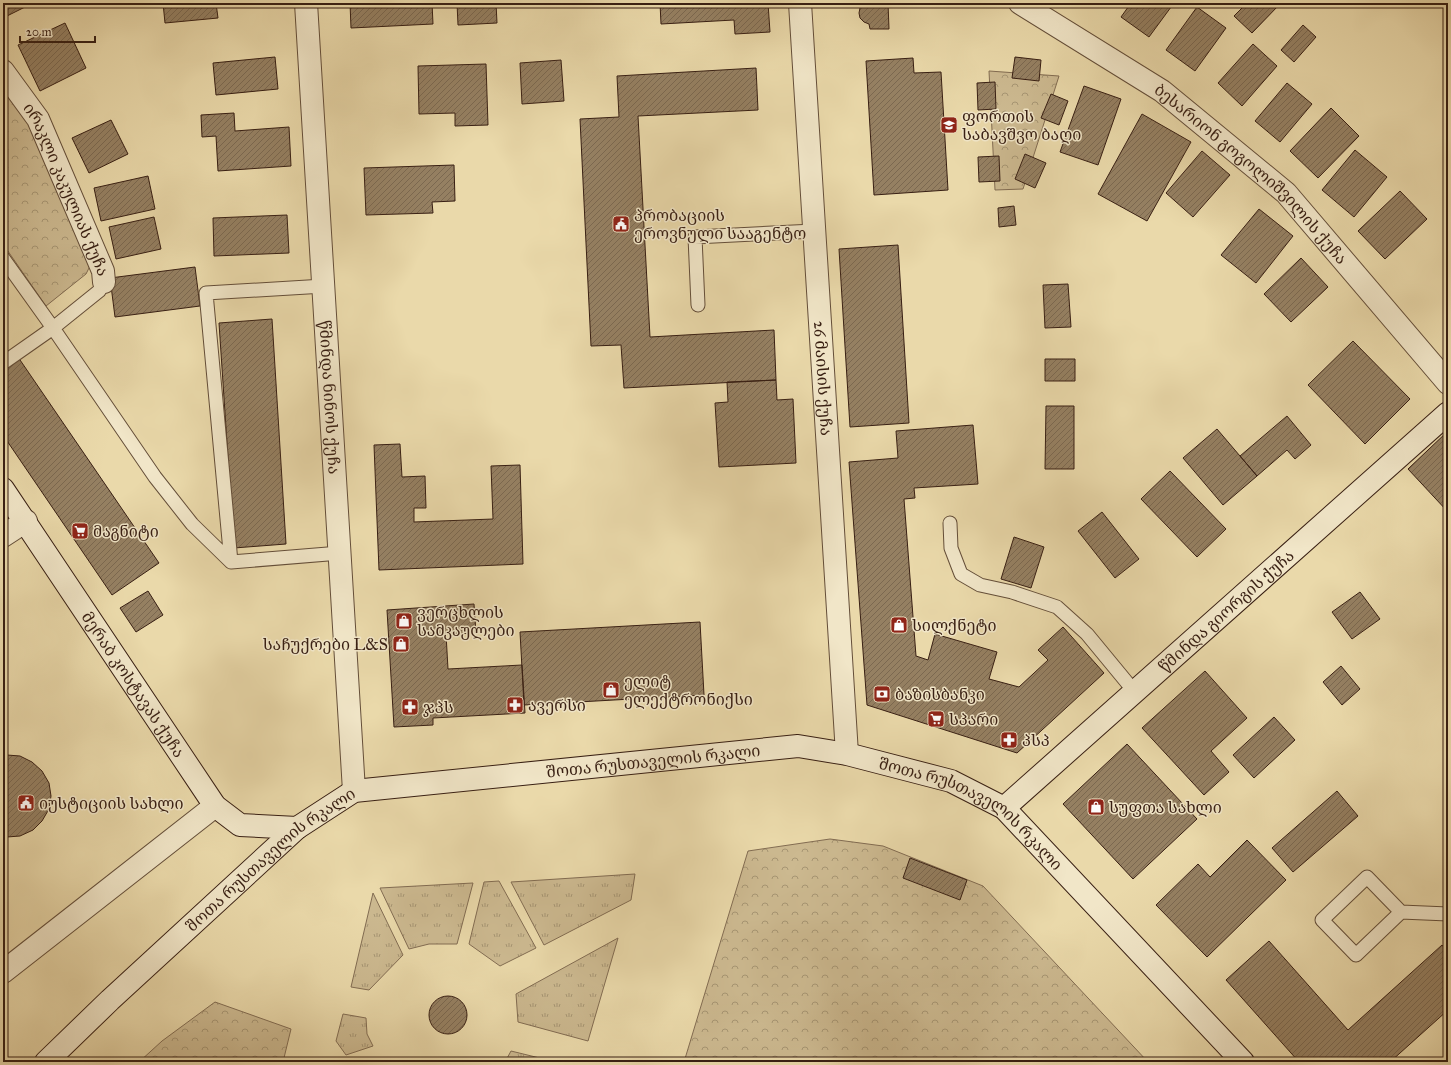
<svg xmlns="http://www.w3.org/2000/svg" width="1451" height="1065" viewBox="0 0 1451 1065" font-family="'IM FELL Great Primer','Noto Serif Georgian',serif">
  <defs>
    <pattern id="grass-tufts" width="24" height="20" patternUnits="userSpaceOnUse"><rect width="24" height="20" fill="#ccb990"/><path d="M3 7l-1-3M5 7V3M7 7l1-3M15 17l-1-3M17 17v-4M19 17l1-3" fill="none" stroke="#a79674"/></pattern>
    <pattern id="park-crowns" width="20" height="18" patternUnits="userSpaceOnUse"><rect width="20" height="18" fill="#ccb990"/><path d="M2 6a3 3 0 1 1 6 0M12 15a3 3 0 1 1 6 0" fill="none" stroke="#a79674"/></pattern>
    <pattern id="building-hatch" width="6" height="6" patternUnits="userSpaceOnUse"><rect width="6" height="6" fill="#958062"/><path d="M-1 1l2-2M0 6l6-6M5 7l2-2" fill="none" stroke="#7b6850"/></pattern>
  </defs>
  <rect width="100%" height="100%" fill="#ead9aa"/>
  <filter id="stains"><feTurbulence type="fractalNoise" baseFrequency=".005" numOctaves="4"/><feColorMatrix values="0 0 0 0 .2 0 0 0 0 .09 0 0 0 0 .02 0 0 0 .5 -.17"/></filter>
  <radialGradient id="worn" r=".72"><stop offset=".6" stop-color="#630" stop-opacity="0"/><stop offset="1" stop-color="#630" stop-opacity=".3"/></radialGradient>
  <!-- grass -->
  <path fill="url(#grass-tufts)" stroke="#826c52" d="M635,874l-4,26 -87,45 -33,-63z
    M499,881l37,67 -36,18 -31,-22 15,-62z
    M473,883l-16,61h-28l-20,5 -29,-61z
    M373,893l30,62 -34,35 -18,-3z
    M618,938l-30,103 -70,-19 -2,-28z
    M343,1014l23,4 1,16 6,12 -27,9 -10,-14z
    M511,1051l45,11h-51z"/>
  <!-- park -->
  <path fill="url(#park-crowns)" stroke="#826c52" d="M989,71l70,5 -36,113 -28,1z
    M3,83l30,41 57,142 -4,8 -40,32 -43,-62z
    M830,839l53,7 100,40 165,176h-464l64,-211z
    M215,1002l76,27 -8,33h-144l23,-21z"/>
  <!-- building -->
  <path fill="url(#building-hatch)" stroke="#381f13" d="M3,3h30l-30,15z
    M163,3h53l2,15 -53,5z
    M350,3h82l1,21 -82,4z
    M457,3h39l1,20 -39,2z
    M563,3h34v2l-34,2z
    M660,3h108l2,29 -35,2 -1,-14 -73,4z
    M868,3h20l1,26h-19l-1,-5 -5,-2 -4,-4 -1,-5 1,-5 4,-4z
    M1131,3h43l-25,34 -28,-20z
    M1247,3h30l2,2 -27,28 -18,-17z
    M1197,7l29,21 -31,43 -29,-21z
    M65,23l21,45 -46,23 -22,-46z
    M1303,25l13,12 -22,25 -13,-12z
    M1253,44l24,22 -35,40 -24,-23z
    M275,57l3,32 -62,6 -3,-32z
    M1015,57l26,3 -2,21 -27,-3z
    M913,58l1,15 27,-1 7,118 -74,5 -8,-134z
    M561,60l3,41 -42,3 -2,-41z
    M486,64l2,61 -33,1v-13l-36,1 -1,-48z
    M756,68l2,42 -120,6 12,221 124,-7 2,50 -152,8 -3,-43 -30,1 -11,-227 39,-2 -2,-41z
    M995,82l1,27 -18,1 -1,-27z
    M1287,83l25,21 -32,38 -25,-21z
    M1084,86l37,13 -23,66 -38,-13z
    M1051,94l17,7 -9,24 -18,-7z
    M1331,108l28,28 -41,42 -28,-27z
    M234,113l1,18 54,-4 2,39 -73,5 -2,-35 -14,1 -1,-22z
    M1142,114l49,28 -44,79 -49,-27z
    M111,120l17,34 -39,19 -17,-35z
    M1355,150l32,27 -33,40 -32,-27z
    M1202,151l28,24 -37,42 -27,-24z
    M1025,154l21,9 -11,25 -20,-9z
    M999,156l1,25 -21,1 -1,-25z
    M454,165l1,36 -23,1 1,11 -67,2 -2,-47z
    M148,176l7,33 -54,12 -7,-33z
    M1400,191l27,28 -42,40 -27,-28z
    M1014,206l2,19 -17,2 -1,-19z
    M1259,209l34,27 -37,47 -35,-28z
    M287,215l2,38 -75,3 -1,-38z
    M154,217l7,32 -45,10 -7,-32z
    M898,245l11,178 -59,4 -11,-178z
    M1301,258l27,29 -37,35 -27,-28z
    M195,267l5,39 -85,11 -5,-39z
    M1068,284l3,43 -26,1 -2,-43z
    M272,319l14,225 -52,4 -15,-225z
    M1353,341l57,58 -45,45 -57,-59z
    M18,357l141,206 -47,32 -109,-160v-68z
    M1045,359h30v22h-30z
    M776,380l1,20 16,-1 3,64 -77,4 -4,-64 13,-1 -1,-20z
    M1046,406h28v63h-29z
    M1287,416l24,29 -16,14 -8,-9 -30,26 -17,-20z
    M973,425l5,59 -64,4 1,10 -11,1 12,157 12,4 7,-26 62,18 -8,27 30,8 29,-27 -10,-10 25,-23 41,46 -87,80 -150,-48 -18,-243 49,-4 -2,-27z
    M1217,429l40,47 -34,29 -40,-47z
    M1448,431v81l-40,-43z
    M400,444l2,33 23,-1 1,32h-12v14l79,-3 -2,-53 29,-1 3,99 -144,6 -5,-125z
    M1170,471l56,58 -29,28 -56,-58z
    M1102,512l37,47 -24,19 -37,-47z
    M1014,537l30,10 -13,41 -30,-9z
    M148,591l15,24 -27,17 -16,-24z
    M1360,592l20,27 -28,20 -20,-27z
    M474,604l2,29 -30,1 2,35 74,-4 3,48 -92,5v7l-39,2 -7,-117z
    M700,622l4,73 -180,10 -4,-73z
    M1341,666l19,23 -18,16 -19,-23z
    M1205,671l42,47 -36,33 18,21 -25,23 -62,-67z
    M1274,717l21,23 -41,38 -21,-23z
    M1127,744l70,75 -64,60 -70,-75z
    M7,755l13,1 12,6 10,9 7,12 2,13 -2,13 -7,12 -9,9 -13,6 -13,1 -4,-1v-80z
    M1337,791l21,25 -65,56 -21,-24z
    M1247,840l39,40 -79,77 -51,-52 42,-41 12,13z
    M910,858l57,22 -7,20 -57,-22z
    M1269,941l79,89 94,-85 6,7v58l-58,52h-91l-73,-82z
    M429 1015a19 19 0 1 1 38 0a19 19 0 1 1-38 0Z"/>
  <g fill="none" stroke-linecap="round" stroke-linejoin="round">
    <!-- lane casing -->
    <g stroke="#644e39" stroke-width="15">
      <path id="lane" d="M3,258l50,70 102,149 37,47 39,38
        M324,286l-118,7 25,269 109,-9
        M698,305l-3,-68 119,-6
        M3,363l50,-35 46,-37 5,-9
        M950,523l1,25 10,26 19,11 32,7 45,15 30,27 47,57
        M1401,912l-45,43 -34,-35 45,-43 34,35 47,2"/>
    </g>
    <!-- street casing -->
    <g stroke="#644e39" stroke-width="24">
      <g id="street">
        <path id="s1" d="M306,3l48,788"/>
        <path id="s2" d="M800,3l47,751"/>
        <path id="s3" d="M1020,3l142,88 124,102 162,190"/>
        <path id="s4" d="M3,71l35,48 65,152 1,11"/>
        <path d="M3,536l23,-15"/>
        <path d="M3,972l212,-166"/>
      </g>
    </g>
    <!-- secondary casing -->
    <g stroke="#381f13" stroke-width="24">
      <g id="secondary">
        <path id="s5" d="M3,489l212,317 25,19 57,3"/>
        <path id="s6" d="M1004,808l444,-395"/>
        <path id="s7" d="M46,1062l64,-62 187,-172 57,-37 444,-45 49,8 104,27 53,27 239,254"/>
      </g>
    </g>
    <!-- lane -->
    <use href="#lane" stroke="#f1e6c8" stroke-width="13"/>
    <!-- street -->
    <use href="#street" stroke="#f1e6c8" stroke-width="22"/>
    <!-- secondary -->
    <use href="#secondary" stroke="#f1e6c8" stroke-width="22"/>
  </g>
  <!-- icons -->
  <defs>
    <g id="school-square" transform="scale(0.9)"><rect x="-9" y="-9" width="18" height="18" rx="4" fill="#8f2418" stroke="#f1e6c8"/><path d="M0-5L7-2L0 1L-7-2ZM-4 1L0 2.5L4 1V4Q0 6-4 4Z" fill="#fff"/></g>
    <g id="civic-square" transform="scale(0.9)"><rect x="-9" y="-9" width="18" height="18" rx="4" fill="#8f2418" stroke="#f1e6c8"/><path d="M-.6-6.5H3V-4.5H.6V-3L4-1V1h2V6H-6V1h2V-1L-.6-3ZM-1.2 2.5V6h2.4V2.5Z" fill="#fff"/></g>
    <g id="supermarket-square" transform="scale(0.9)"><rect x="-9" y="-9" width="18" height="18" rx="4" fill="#8f2418" stroke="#f1e6c8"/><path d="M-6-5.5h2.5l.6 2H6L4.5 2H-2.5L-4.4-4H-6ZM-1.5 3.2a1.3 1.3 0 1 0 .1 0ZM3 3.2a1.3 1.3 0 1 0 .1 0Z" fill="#fff"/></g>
    <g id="shop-square" transform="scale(0.9)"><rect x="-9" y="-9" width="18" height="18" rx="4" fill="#8f2418" stroke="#f1e6c8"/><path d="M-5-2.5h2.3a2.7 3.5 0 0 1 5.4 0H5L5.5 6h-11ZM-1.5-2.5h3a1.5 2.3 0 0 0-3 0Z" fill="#fff"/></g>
    <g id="bank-square" transform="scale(0.9)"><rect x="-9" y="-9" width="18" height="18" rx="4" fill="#8f2418" stroke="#f1e6c8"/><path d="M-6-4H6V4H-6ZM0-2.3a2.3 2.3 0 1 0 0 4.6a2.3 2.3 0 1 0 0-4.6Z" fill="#fff"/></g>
    <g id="pharmacy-square" transform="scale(0.9)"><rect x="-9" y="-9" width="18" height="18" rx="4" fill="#8f2418" stroke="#f1e6c8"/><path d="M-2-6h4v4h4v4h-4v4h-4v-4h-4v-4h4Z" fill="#fff"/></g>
  </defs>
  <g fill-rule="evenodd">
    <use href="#school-square" x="949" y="125"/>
    <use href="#civic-square" x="621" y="224"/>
    <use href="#supermarket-square" x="80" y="531"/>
    <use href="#shop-square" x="404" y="621"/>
    <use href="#shop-square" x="899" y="625"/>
    <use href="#shop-square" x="401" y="644"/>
    <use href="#shop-square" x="611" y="690"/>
    <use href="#bank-square" x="882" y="694"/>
    <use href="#pharmacy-square" x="515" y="705"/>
    <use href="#pharmacy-square" x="410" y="707"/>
    <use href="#supermarket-square" x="936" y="719"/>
    <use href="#pharmacy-square" x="1009" y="740"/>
    <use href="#civic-square" x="26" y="803"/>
    <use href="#shop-square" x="1096" y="807"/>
  </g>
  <g text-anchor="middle" stroke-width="3" stroke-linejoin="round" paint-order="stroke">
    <!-- poi labels -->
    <g font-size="16" fill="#381f13" stroke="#f1e6c8" text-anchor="start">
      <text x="962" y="122">ფორთის<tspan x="962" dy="18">საბავშვო ბაღი</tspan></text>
      <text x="634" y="221">პრობაციის<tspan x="634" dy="18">ეროვნული სააგენტო</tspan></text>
      <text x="93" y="537">მაგნიტი</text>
      <text x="417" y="618">ვერცხლის<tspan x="417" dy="18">სამკაულები</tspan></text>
      <text x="912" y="631">სილქნეტი</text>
      <text x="388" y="650" text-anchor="end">საჩუქრები L&amp;S</text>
      <text x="624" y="687">ელიტ<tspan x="624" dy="18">ელექტრონიქსი</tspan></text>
      <text x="895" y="700">ბაზისბანკი</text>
      <text x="528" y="711">ავერსი</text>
      <text x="423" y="713">ჯპს</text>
      <text x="949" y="725">სპარი</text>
      <text x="1022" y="746">პსპ</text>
      <text x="39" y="809">იუსტიციის სახლი</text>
      <text x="1109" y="813">სუფთა სახლი</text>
    </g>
    <!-- street labels -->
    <g font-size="16" fill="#381f13" stroke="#f1e6c8">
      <text dy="6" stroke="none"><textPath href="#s3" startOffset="289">ბესარიონ გოგოლიშვილის ქუჩა</textPath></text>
      <text dy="6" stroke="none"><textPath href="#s4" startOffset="135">ირაკლი კაკულიას ქუჩა</textPath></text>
      <text dy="6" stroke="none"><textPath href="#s2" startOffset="376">26 მაისის ქუჩა</textPath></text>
      <text dy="6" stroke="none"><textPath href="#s1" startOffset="395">წმინდა ნინოს ქუჩა</textPath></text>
      <text dy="6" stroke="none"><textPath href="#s6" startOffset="297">წმინდა გიორგის ქუჩა</textPath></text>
      <text dy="6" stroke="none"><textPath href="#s5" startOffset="235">მერაბ კოსტავას ქუჩა</textPath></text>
      <text dy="6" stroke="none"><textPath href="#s7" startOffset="712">შოთა რუსთაველის რკალი</textPath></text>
      <text dy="6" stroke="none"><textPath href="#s7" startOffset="1048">შოთა რუსთაველის რკალი</textPath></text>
      <text dy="6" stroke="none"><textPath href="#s7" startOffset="303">შოთა რუსთაველის რკალი</textPath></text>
    </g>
  </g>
  <!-- margin -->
  <rect width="1451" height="1065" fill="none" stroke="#ead9aa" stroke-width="16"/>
  <rect x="4" y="4" width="1443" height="1057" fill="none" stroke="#381f13" stroke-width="2"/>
  <rect x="8" y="8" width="1435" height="1049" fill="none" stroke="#381f13"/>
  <!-- scale -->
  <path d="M20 36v6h75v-6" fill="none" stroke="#381f13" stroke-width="2"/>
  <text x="26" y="36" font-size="12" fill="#381f13" stroke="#f1e6c8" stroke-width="3" paint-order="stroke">20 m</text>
  <rect width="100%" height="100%" filter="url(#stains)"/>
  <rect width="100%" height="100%" fill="url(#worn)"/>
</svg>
